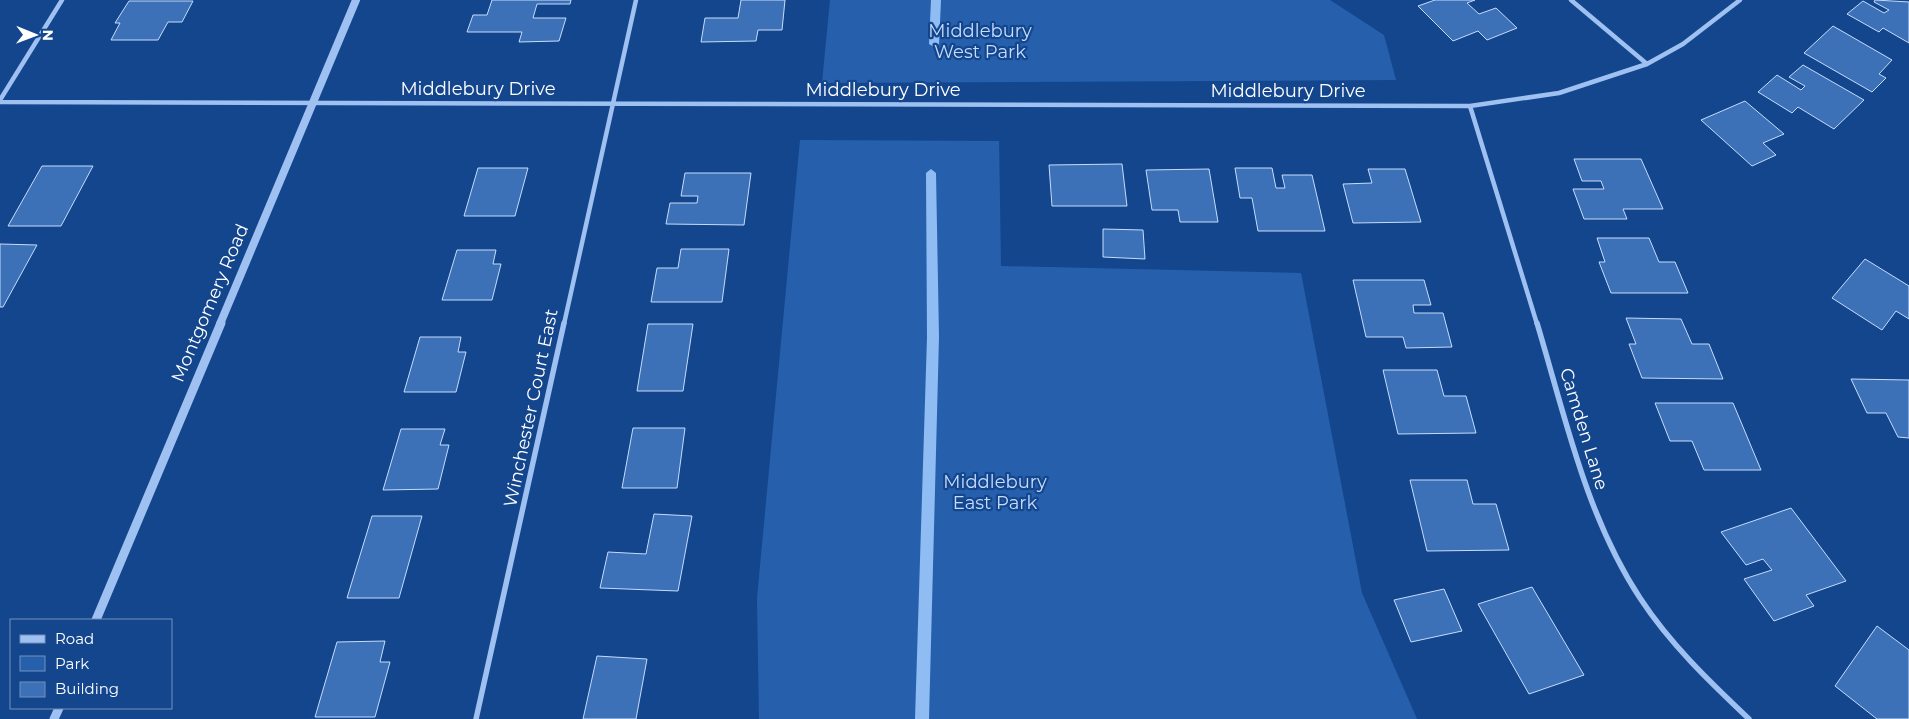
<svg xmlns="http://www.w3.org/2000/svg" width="1909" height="719" viewBox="0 0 1909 719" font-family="Montserrat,sans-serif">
  <rect width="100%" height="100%" fill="#14468e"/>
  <!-- green -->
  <path fill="#2660ad" d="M830,0h500l54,35 12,45 -574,3z
    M800,140l199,1 2,125 300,7 61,320 55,126h-658l-2,-121z"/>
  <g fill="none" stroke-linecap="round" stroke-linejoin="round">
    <!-- stream -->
    <path fill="#90bcf4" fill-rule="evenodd" d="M931,0h10l-2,44 -5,3 -5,-3z
      M931,169l5,4 3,164 -10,382h-14l12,-382 -1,-164z"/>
  </g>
  <!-- building -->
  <path fill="#3c70b7" stroke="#c5dcfc" d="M492,0h79l-1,4h-33l-4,14h33l-7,23 -40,1 3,-10h-55l6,-17h14z
    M741,0h44l-3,30h-24l-2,11 -55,1 4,-24h33z
    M1435,0h40l-8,3 12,11 17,-6 21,20 -30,12 -9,-9 -25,10 -35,-35z
    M1875,0l34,2v41l-26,-15 -4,4 -32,-18 16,-13 21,12 5,-3 -15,-8z
    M129,1h64l-11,21h-14l-10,18h-47l9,-17h-5z
    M1833,26l59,34 -13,14 7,4 -14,14 -68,-39z
    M1803,65l61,35 -30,29 -36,-22 -6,6 -34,-21 19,-17 24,15 4,-4 -16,-9z
    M1745,101l39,33 -21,9 13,12 -24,11 -51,-46z
    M1574,159h67l22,50h-40l4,10h-43l-11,-30h31l-3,-8h-19z
    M1122,164l5,42h-75l-3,-41z
    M42,166h51l-32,60h-53z
    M478,168h50l-13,48h-51z
    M1235,168h37l4,20h9l-3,-13h30l13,56h-67l-6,-33h-12z
    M1209,169l9,53h-38l-2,-12h-26l-6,-40z
    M1368,169h37l16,53 -68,1 -10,-39 29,-1z
    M685,173h66l-7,52 -78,-1 4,-21h27l1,-7h-17z
    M1103,229l40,1 2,29 -42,-2z
    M1597,238h52l10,24h16l13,31h-77l-12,-31h6z
    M0,244l37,1 -34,62h-3z
    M681,249h48l-7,53h-71l6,-34h21z
    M457,250h39l-3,14h8l-9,36h-50z
    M1865,259l44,27v33l-13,-8 -14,19 -50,-32z
    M1353,280h71l7,25h-18l1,8h29l9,34 -46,1 -3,-11h-37z
    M1626,318l55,1 11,25h17l14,35 -81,-1 -13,-34h7z
    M648,324h45l-10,67h-46z
    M420,337h41l-3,15h8l-10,40h-52z
    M1383,370h54l7,26h22l10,37 -78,1z
    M1851,379l58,1v58l-11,-1 -12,-24h-19z
    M1655,403h78l28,67h-57l-12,-29h-22z
    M633,428h52l-8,60h-55z
    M401,429h44l-5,16h9l-11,44 -55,1z
    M1410,480h57l6,24h23l13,46 -82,1z
    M1791,508l55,73 -40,14 8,11 -40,15 -30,-42 28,-9 -9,-11 -17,6 -25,-33z
    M654,514l38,2 -14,75 -78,-3 8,-36 38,2z
    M372,516h50l-23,82h-52z
    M1532,587l52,88 -55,19 -51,-90z
    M1444,589l18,42 -51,11 -17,-42z
    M1877,626l32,24v69h-32l-42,-33z
    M385,641l-5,21h10l-15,55h-60l22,-75z
    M597,656l50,3 -11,60h-53z"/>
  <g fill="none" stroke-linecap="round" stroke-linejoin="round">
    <!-- minor-far1 -->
    <path stroke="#9ec1f1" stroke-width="4.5" d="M1571,0l76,64
      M0,100l62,-100
      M0,102l1470,4 89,-13 88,-29 36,-20 57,-44
      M1470,106l67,218
      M564,324l72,-324"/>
    <!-- minor -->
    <path stroke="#9ec1f1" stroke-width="5.5" d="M1537,323c28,93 49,193 103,275 30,46 70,84 109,121
      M476,719l88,-396"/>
    <!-- tertiary-far1 -->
    <path stroke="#9ec1f1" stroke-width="8" d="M220,324l136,-324"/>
    <!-- tertiary -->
    <path stroke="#9ec1f1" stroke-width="9" d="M96,620l125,-297
      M54,719l5,-11"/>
  </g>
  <g text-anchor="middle" stroke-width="4.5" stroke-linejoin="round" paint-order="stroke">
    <!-- park labels -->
    <g font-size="18" fill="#c5dcfc" stroke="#14468e">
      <text x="980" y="37">Middlebury<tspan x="980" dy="21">West Park</tspan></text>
      <text x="995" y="488">Middlebury<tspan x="995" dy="21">East Park</tspan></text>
    </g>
    <!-- street labels -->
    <g font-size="18" fill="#fff" stroke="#14468e">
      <text x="478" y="95">Middlebury Drive</text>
      <text x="883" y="96">Middlebury Drive</text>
      <text x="1288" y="97">Middlebury Drive</text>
      <text transform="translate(210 303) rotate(-67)" y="6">Montgomery Road</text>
      <text transform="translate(531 408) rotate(-78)" y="6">Winchester Court East</text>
      <text transform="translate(1584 429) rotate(73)" y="6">Camden Lane</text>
    </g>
  </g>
  <!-- legend -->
  <rect x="10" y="619" width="162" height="90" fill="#14468e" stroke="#7290bb"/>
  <rect x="20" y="635" width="25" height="8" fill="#9ec1f1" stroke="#7290bb"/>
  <text x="55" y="644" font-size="15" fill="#ffffff">Road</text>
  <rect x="20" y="656" width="25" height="15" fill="#2660ad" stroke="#7290bb"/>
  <text x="55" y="669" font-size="15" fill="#ffffff">Park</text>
  <rect x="20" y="682" width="25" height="15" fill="#3c70b7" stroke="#7290bb"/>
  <text x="55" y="694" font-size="15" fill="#ffffff">Building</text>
  <!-- north arrow -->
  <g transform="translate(35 35) rotate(91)" stroke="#14468e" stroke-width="4" paint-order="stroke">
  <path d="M0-4L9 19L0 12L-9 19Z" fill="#ffffff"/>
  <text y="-8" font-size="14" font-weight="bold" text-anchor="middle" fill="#ffffff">N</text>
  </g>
</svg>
